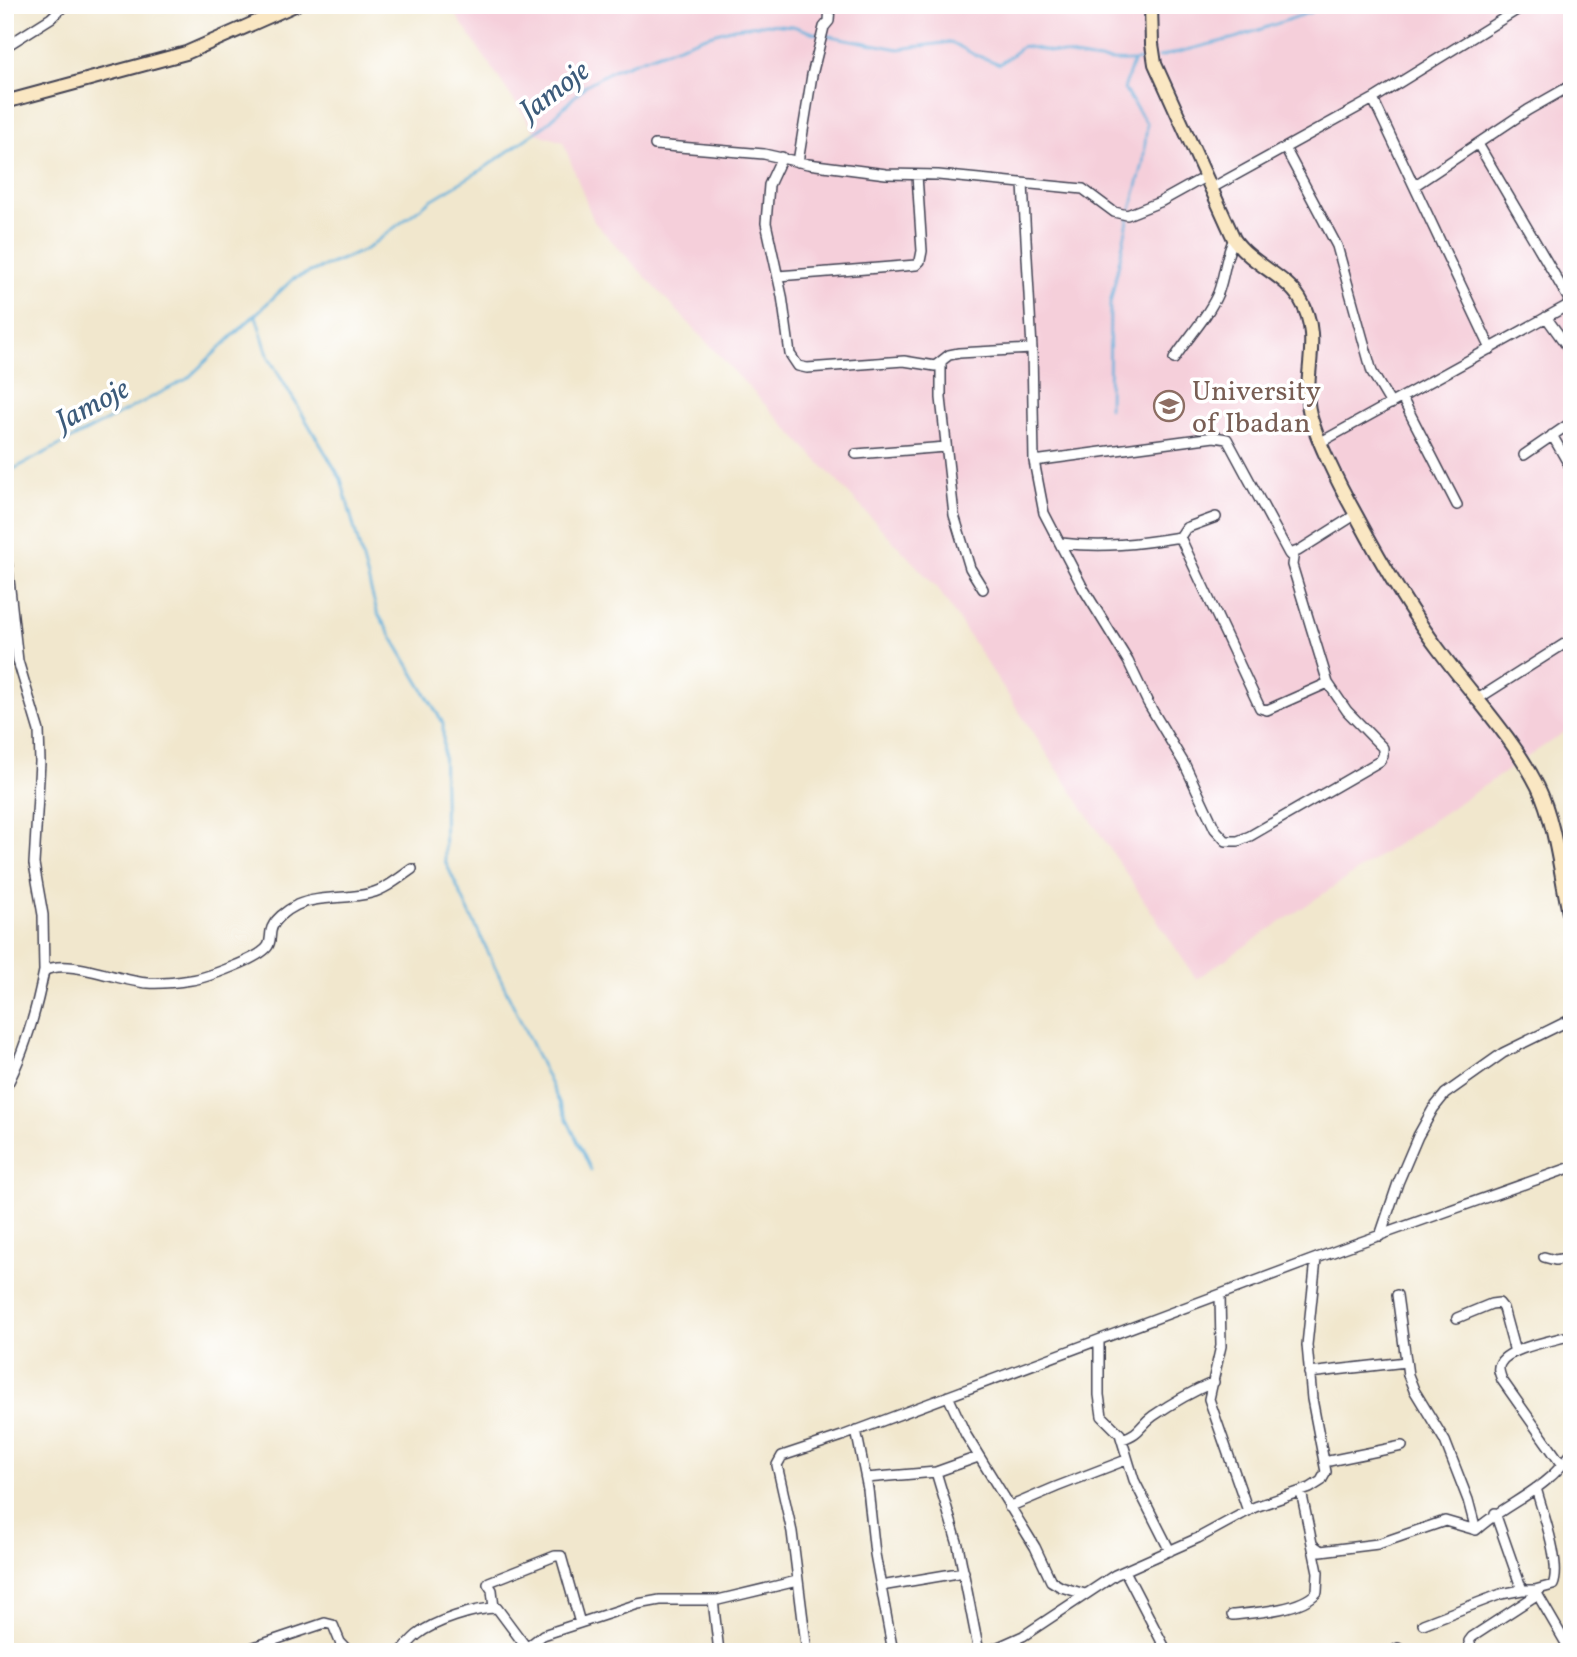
<svg xmlns="http://www.w3.org/2000/svg" width="1577" height="1657" viewBox="0 0 1577 1657" font-family="Vollkorn,serif">
  <rect width="100%" height="100%" fill="#fff"/>
  <filter id="ink" filterUnits="userSpaceOnUse"><feTurbulence type="fractalNoise" baseFrequency=".0143" numOctaves="2"/><feDisplacementMap in="SourceGraphic" scale="14" xChannelSelector="R" yChannelSelector="G"/><feConvolveMatrix kernelMatrix="1 2 1 2 8 2 1 2 1" color-interpolation-filters="sRGB"/></filter>
  <filter id="wash" filterUnits="userSpaceOnUse"><feTurbulence type="fractalNoise" baseFrequency=".00686" numOctaves="4" result="noise"/><feDisplacementMap in="SourceGraphic" scale="28" xChannelSelector="R" yChannelSelector="G"/><feGaussianBlur stdDeviation="1.57" result="paint"/><feColorMatrix in="noise" values="0 0 0 0 0 0 0 0 0 0 0 0 0 0 0 0 0 1.4 0 .05"/><feComposite in="paint" operator="in"/></filter>
  <g filter="url(#wash)">
    <rect width="100%" height="100%" fill="#f1e7cd"/>
    <!-- built -->
    <path fill="#f5cfda" d="M449,5h1123v722l-376,252 -258,-390 -344,-367 -31,-80 -27,-9z"/>
    <g fill="none" stroke-linecap="round" stroke-linejoin="round">
      <!-- stream -->
      <path stroke="#62b0db" stroke-width="2.5" d="M1159,57l76,-19 76,-26 11,-7
        M1131,209l12,-45 4,-40 -23,-35 9,-27
        M256,316l13,42 72,121 36,133 66,111 2,138 146,309
        M1109,408l1,-104 19,-88
        M8,472l179,-93 106,-100 72,-29 66,-50 52,-31 64,-45 39,-39 27,-15 93,-34 28,-8 33,-4 26,2 21,7 85,16 52,-7 22,12 27,10 23,-18c40,7 85,21 126,13"/>
    </g>
  </g>
  <g filter="url(#ink)">
    <g fill="none" stroke-linecap="round" stroke-linejoin="round">
      <!-- street casing -->
      <g stroke="#414051" stroke-width="12">
        <path id="street" d="M5,47l46,-29 14,-13
          M1478,144l93,159
          M655,145l109,9 44,10 78,10 52,1 145,14 31,23 13,3 33,-13 45,-25
          M1285,148l52,98 35,126 19,32
          M782,157l-13,28 -3,38 16,73 8,58 8,12 9,2 97,-7 31,5 14,-11 10,-2 73,-4
          M798,162l14,-87 12,-48 5,-6 1,-16
          M1023,184l9,165 2,112 10,52 39,75 45,73 20,42 37,62 30,64 11,12h12l12,-5 130,-75 3,-5v-8l-36,-37 -19,-28 -36,-118 1,-7 -4,-4 9,-3 57,-36
          M1414,186l114,-76 44,-25
          M1210,189l163,-90
          M778,276l138,-11 4,-4 2,-10 -5,-76
          M1546,317l26,36
          M1491,349l-118,-250 152,-94
          M1174,359c14,-22 34,-42 44,-66 7,-18 7,-37 16,-54
          M941,362v36l13,117 16,53 13,21
          M1402,398l55,107
          M1552,435l20,35
          M1321,442l251,-139
          M856,454l90,-7
          M1524,455l48,-33
          M1034,461l180,-24 13,2 62,115
          M1216,517l-30,11 -6,9 80,171 7,2 61,-27
          M1061,543c42,5 77,1 119,-6
          M5,544l13,117 21,70 1,31 -6,102 9,51 1,56
          M1476,700l96,-61
          M5,1089c20,-37 31,-77 39,-118 24,-14 76,11 104,12 14,1 30,-1 43,-3 15,-2 70,-22 77,-34 3,-5 2,-10 3,-15 2,-11 16,-21 26,-26 23,-10 50,-5 74,-12 15,-4 28,-15 41,-24
          M1380,1236l18,-53 20,-47 15,-27 12,-15 58,-41 69,-34
          M1544,1257l11,3 17,-3
          M1220,1295l1,51 -12,53 39,112
          M1397,1295l11,80 6,15 31,51 23,59 8,30
          M1457,1318l34,-14 8,-1 4,5 12,44
          M1099,1340v55l3,21 18,18 14,46 36,71
          M1309,1373l97,-11
          M948,1396l18,39 69,112 16,34 10,6 24,7
          M856,1430l12,59 7,65 18,98
          M1122,1439c19,-6 17,-13 31,-23 19,-13 40,-25 61,-34
          M1324,1462l78,-16
          M1562,1465l-60,-85c-2,-6 -5,-11 -2,-16 6,-16 56,-24 72,-29
          M936,1472l22,73 21,107
          M866,1478l70,-6 42,-15
          M1009,1507l47,-20 70,-27
          M1495,1513l27,77h13l18,-5c9,-21 -11,-74 -17,-97
          M1314,1546l7,5 57,-7 67,-23 31,9c23,-21 51,-32 73,-52 9,-7 16,-17 23,-25
          M1125,1571l42,81
          M881,1586l83,-14
          M1535,1590l36,62
          M713,1600l6,52
          M494,1608l-2,-18 -4,-6 1,-2 66,-26h6l19,67
          M1232,1615c23,-2 70,-5 85,-23l1,-20 -17,-81
          M1423,1624l78,-30 21,-4
          M245,1650l80,-27 8,2 7,17 9,10
          M401,1652c5,-6 10,-12 16,-17 17,-14 58,-27 80,-27l29,39
          M521,1652l22,-17 95,-31 22,-4h58l79,-19
          M807,1652l-15,-120 -15,-67 5,-9 60,-20 499,-187 231,-82
          M987,1652l36,-16 92,-61 83,-37 57,-31 55,-19 11,-7 5,-9 -14,-73 -5,-54 9,-86
          M1392,1652l6,-4 7,4
          M1473,1652l-4,-11 3,-4 66,-43"/>
      </g>
      <!-- secondary casing -->
      <g stroke="#414051" stroke-width="16">
        <path id="secondary" d="M1151,5l1,39 3,20 79,175c17,25 51,36 66,60 21,34 6,68 8,104 2,26 34,87 48,112 25,47 53,96 86,139 32,43 72,85 96,133 19,39 23,96 34,139
          M5,102l181,-49 109,-48"/>
      </g>
      <!-- street -->
      <use href="#street" stroke="#fff" stroke-width="9"/>
      <!-- secondary -->
      <use href="#secondary" stroke="#fae7c3" stroke-width="12"/>
    </g>
  </g>
  <!-- icons -->
  <defs>
    <g id="university-ring" transform="scale(1.575)"><circle r="9.5" fill="#fff" stroke="#8d6e63" stroke-width="1.5"/><path d="M0-5L7-2L0 1L-7-2ZM-4 1L0 2.5L4 1V4Q0 6-4 4Z" fill="#8d6e63"/></g>
  </defs>
  <g fill-rule="evenodd">
    <use href="#university-ring" x="1169" y="406"/>
  </g>
  <g text-anchor="middle" stroke-width="7" stroke-linejoin="round" paint-order="stroke">
    <!-- education labels -->
    <g font-size="28" fill="#785e54" stroke="#fff" text-anchor="start">
      <text x="1192" y="400">University<tspan x="1192" dy="32">of Ibadan</tspan></text>
    </g>
    <!-- water labels -->
    <g font-size="30" font-style="italic" fill="#3c5b7b" stroke="#fff">
      <text transform="translate(554 90) rotate(-37)" y="10">Jamoje</text>
      <text transform="translate(92 404) rotate(-28)" y="10">Jamoje</text>
    </g>
  </g>
  <!-- margin -->
  <rect width="1577" height="1657" fill="none" stroke="#fff" stroke-width="28"/>
</svg>
